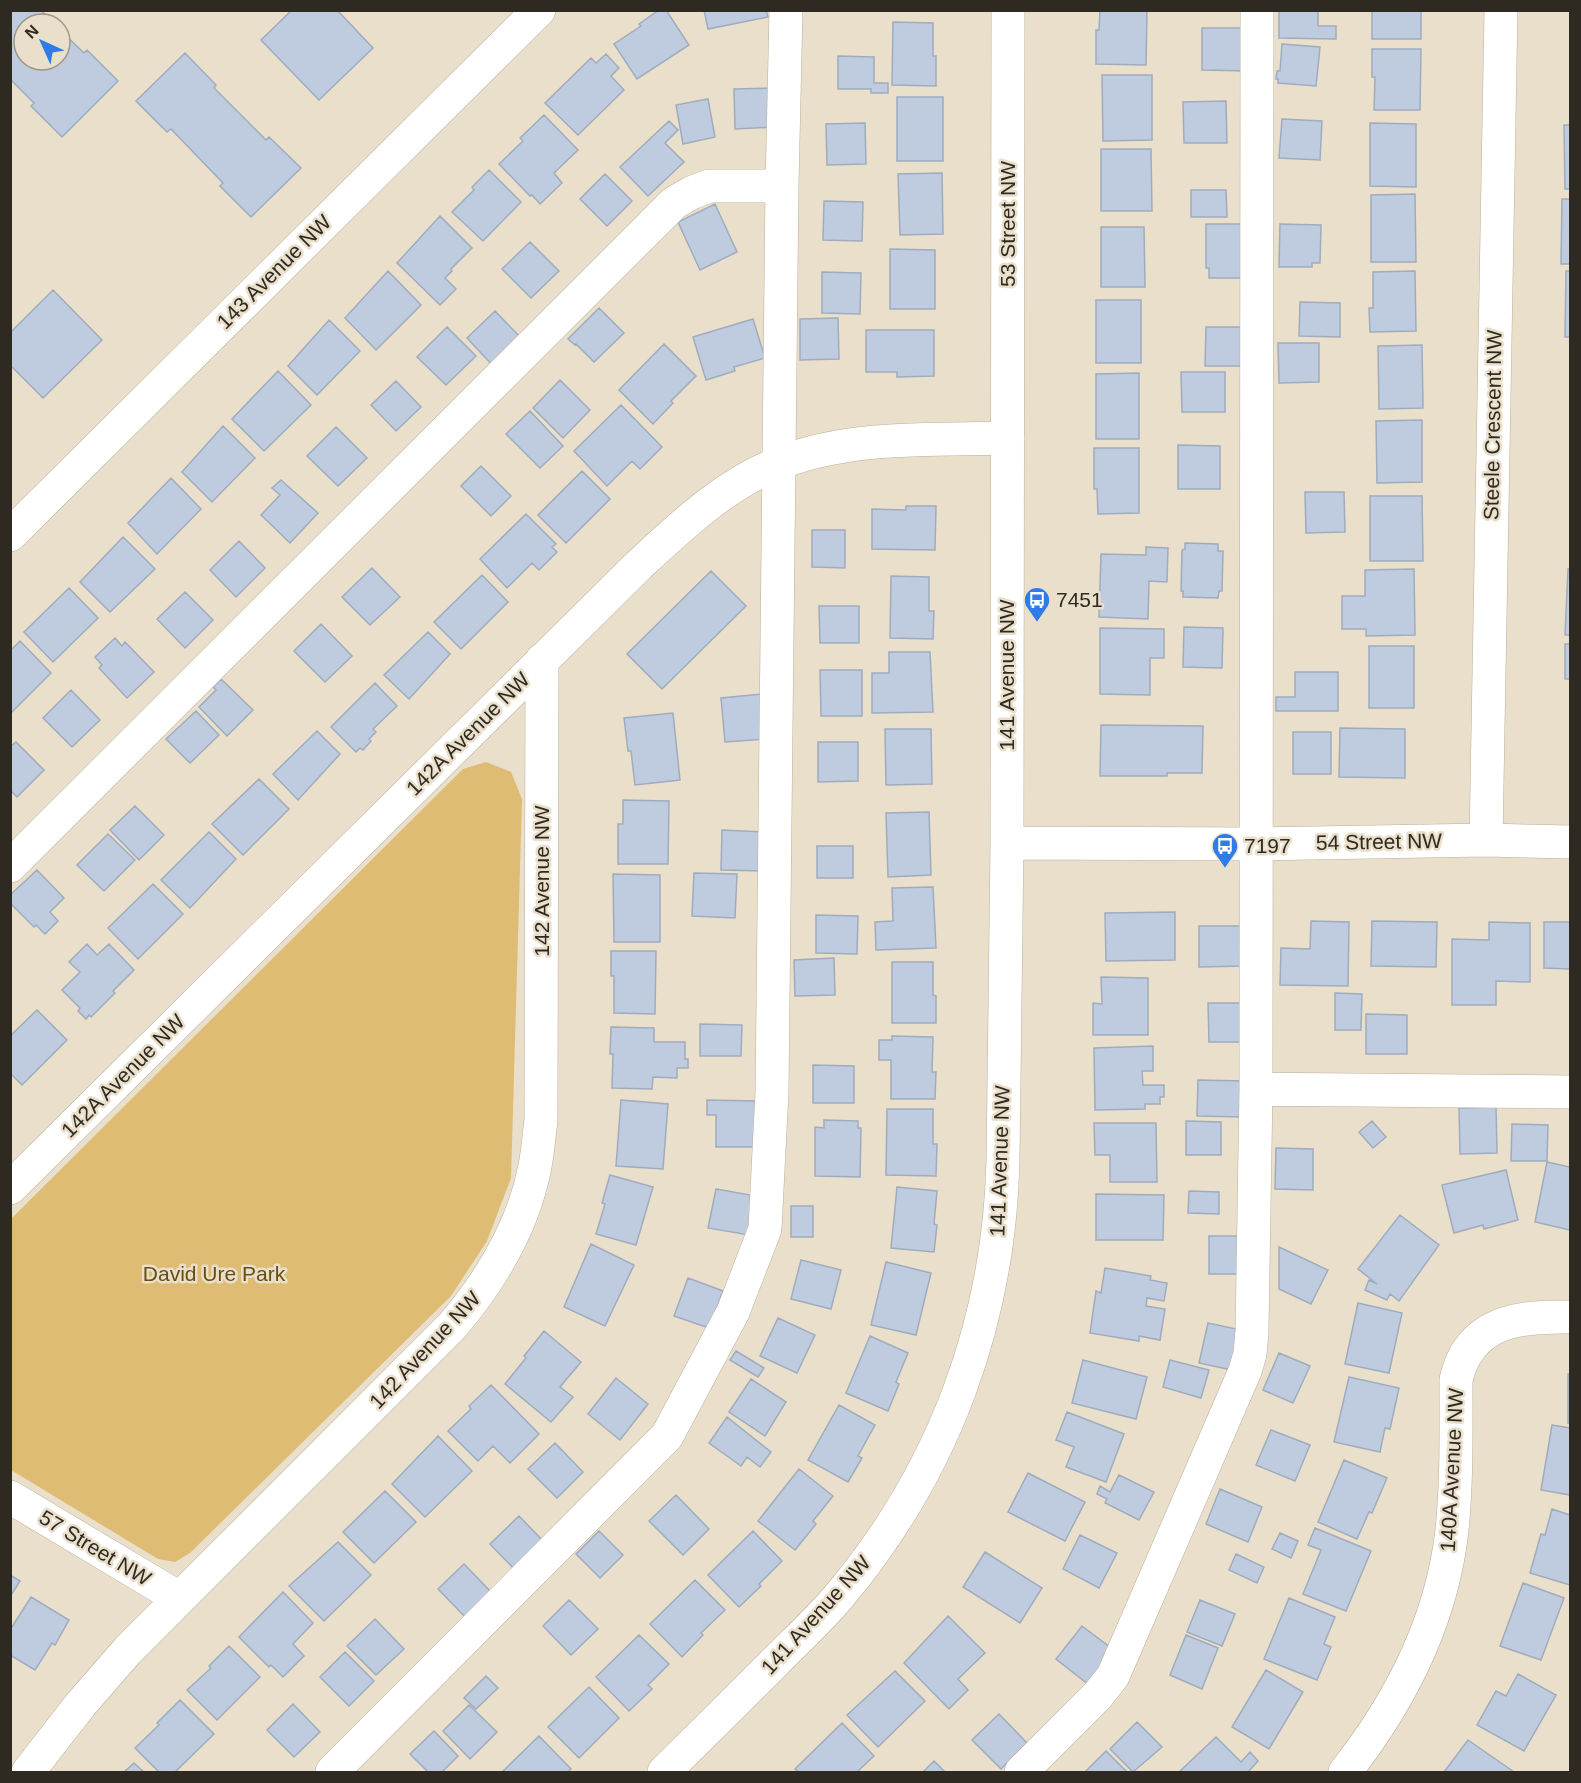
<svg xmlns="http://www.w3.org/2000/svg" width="1581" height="1783" viewBox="0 0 1581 1783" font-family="Arial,sans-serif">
  <rect width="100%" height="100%" fill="#eadfca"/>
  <!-- green -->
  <path fill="#debc74" d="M486,762l25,10 11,27 -11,379 -24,63 -36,55 -261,257 -15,9 -17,-3 -147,-89v-251l452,-450z"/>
  <!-- building -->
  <path fill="#bfccdf" stroke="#9facbe" stroke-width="1.5" d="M10,10h31l13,14h-30v36h36v-30l24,23 3,-3 31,31 -56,56 -31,-31 3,-3 -24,-24z
    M292,10h45l36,38 -54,52 -58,-60z
    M659,10h7l23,35 -52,34 -23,-35 27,-18 -2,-2z
    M704,10h62l2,7 -60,12z
    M1100,10h47l-1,55 -50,-1v-34h3z
    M1279,10h39v16h18v13l-57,-1z
    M1372,10h49v29h-49z
    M893,22l40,1v33h3v30l-44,-1z
    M1202,28h46v43l-46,-1z
    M1282,44l38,3 -4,39 -38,-3v-4h-2l1,-8h3z
    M1372,49h49l-1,61h-46l1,-33h-3z
    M185,53l31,32 -2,3 52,52 3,-3 32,31 -50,49 -31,-31 3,-3 -52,-54 -4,3 -31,-31z
    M606,54l13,14 -8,8 13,14 -46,45 -33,-32 46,-45 5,5z
    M838,56l36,1v26h14v10h-17v-4h-33z
    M1102,75h50v65l-49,1z
    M774,88l1,39 -40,2 -1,-40z
    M897,97h46v64h-46z
    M708,99l7,38 -32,7 -7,-39z
    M1226,101l1,42h-43l-1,-41z
    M544,115l34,35 -24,23 8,10 -22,21 -8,-9 -2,1 -31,-32 24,-23 -3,-3z
    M1282,119l40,2 -2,39 -41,-2z
    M669,121l9,9 -13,13 19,19 -36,34 -28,-29z
    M865,123l1,41 -39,1 -1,-41z
    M1370,123l46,1v63l-46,-1z
    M1564,125h6v64h-5z
    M1101,149h50l1,62h-51z
    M489,170l32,32 -38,39 -31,-29 22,-22 -2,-3z
    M942,173l1,61 -43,1 -2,-61z
    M605,174l27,27 -25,25 -27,-27z
    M1191,190h35l1,27h-36z
    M1415,194l1,68h-45v-67z
    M1562,199h8v65h-9z
    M824,201l39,1 -1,39 -39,-1z
    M715,204l22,48 -37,18 -22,-48z
    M440,216l32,32 -21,21 1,2 -7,7 11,11 -16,16 -43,-42z
    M1206,224h39v54h-36v-10h-3z
    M1280,224l41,1 -1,38h-8v4h-33z
    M1101,227h43l1,60h-44z
    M530,242l29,29 -28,27 -29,-29z
    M890,249l45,1v59h-45z
    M388,271l33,34 -45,45 -31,-32z
    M1415,271l1,60 -46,1 -1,-24h4v-36z
    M1566,271h4v66h-5z
    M822,272l39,1 -1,41 -38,-1z
    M53,290l49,50 -59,58 -33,-33v-32z
    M1096,300h45v63h-45z
    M1300,302l40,1v34l-41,-1z
    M599,308l25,25 -30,29 -18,-18 -1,1 -7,-6z
    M495,311l28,29 -28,28 -28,-30z
    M838,318l1,41 -39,1v-41z
    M753,319l12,39 -31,9 1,4 -29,9 -13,-43z
    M329,320l31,31 -43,44 -29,-29z
    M447,327l29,29 -30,29 -29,-28z
    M1206,327h39v39h-40z
    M866,330h68v46l-37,1v-5h-31z
    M1278,343h41v39l-40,1z
    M664,344l32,32 -25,25 2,2 -20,21 -34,-34z
    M1422,345l1,63 -44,1 -1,-63z
    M278,371l33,34 -47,46 -32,-32z
    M1181,372h44v40h-43z
    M1139,373v66h-43v-65z
    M560,380l30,30 -27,28 -30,-30z
    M396,381l25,26 -25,24 -25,-26z
    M621,405l41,42 -22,22 -8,-8 -25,25 -33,-35z
    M530,411l33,35 -23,22 -34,-34z
    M1422,420v62l-45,1 -1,-62z
    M223,426l32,32 -43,44 -30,-30z
    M336,427l31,31 -29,28 -31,-30z
    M1178,445l42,1v43h-42z
    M1094,448h45v65l-41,1 -1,-25h-3z
    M481,466l30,30 -20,20 -30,-30z
    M582,471l28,28 -44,44 -28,-28z
    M171,478l30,31 -44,45 -29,-31z
    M281,480l37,33 -28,30 -29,-28 19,-20 -8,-7z
    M1305,492h39l1,40 -39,1z
    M1370,496h52l1,65h-53z
    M906,506h30l-1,44 -63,-1v-40l34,1z
    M526,514l30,30 -4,3 5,5 -18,18 -7,-7 -25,25 -27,-29z
    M812,530h33v38l-33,-1z
    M123,537l32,32 -45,43 -30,-30z
    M239,541l26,27 -29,29 -26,-27z
    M1185,543l33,1v7h5l-1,40h-3l-1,7 -35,-1v-6h-2l1,-41 3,-1z
    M1146,547l22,1 -1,34 -18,-1 -1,38 -49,-2 2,-63 45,1z
    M372,568l28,29 -30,28 -28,-28z
    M1414,569l1,66 -49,1v-7h-24v-33h23v-26z
    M1568,569h2v66h-5z
    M711,571l35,35 -84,83 -35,-35z
    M482,575l26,27 -47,47 -27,-27z
    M891,576l38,1v34h5l-1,28 -43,-1z
    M69,588l29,30 -45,44 -29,-30z
    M185,592l28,28 -28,28 -28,-29z
    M819,606h40v37h-39z
    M321,624l31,32 -27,26 -31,-31z
    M1184,627l39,1 -1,40 -39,-1z
    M1100,628l64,1v29h-14v37l-50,-1z
    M428,632l22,22 -41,45 -25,-24z
    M115,638l7,8 3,-4 29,30 -27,26 -28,-30 3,-3 -7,-8z
    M20,641l31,32 -41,41v-63z
    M1565,644h5v35h-5z
    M1369,646h45v62h-45z
    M889,652h41l3,60 -61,1v-40h17z
    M820,670h42v46h-41z
    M1295,672h43v39h-62v-14h19z
    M221,679l32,31 -26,26 -28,-29 17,-17 -3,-3z
    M375,683l22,23 -24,23 3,3 -7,7 2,2 -8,9 -3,-2 -4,4 -25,-25z
    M71,690l29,30 -28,27 -29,-29z
    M762,694l5,45 -42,3 -4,-44z
    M196,711l23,24 -29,28 -24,-24z
    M673,713l7,67 -45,5 -4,-34h-3l-4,-33z
    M1101,725l102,1 -1,47h-35v3h-67z
    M1340,728l65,1v49l-66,-1z
    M885,729h46l1,55 -46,1z
    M317,731l23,23 -42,46 -25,-26z
    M1293,732h38v42h-38z
    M16,742l28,28 -27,27 -7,-7v-43z
    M818,742h40v39l-40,1z
    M259,779l30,30 -46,46 -31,-31z
    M623,800l46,1 -1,63h-50v-40h5z
    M135,806l29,29 -25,25 -29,-30z
    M929,812l2,63 -43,2 -2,-64z
    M722,830l44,2 -2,39 -43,-1z
    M209,832l27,27 -46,49 -29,-28z
    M108,834l27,26 -31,31 -27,-26z
    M817,846h36v32h-36z
    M37,870l27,28 -14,14 8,9 -13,13 -9,-9 -2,2 -24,-24v-8z
    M694,873l43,1 -2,44 -43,-2z
    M613,874l47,1v67h-46z
    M153,884l30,30 -45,45 -30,-31z
    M933,887l3,61 -60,2 -1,-28 18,-1 -1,-33z
    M1175,912v48l-69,1 -1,-48z
    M816,915l42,1 -1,38 -41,-1z
    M1311,921l38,1 -1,64 -68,-1 1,-37 29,1z
    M1372,921l65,1 -1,45 -65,-1z
    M1489,922l41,1v59l-34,-1v24h-44v-66l37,1z
    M1544,922h26v47l-26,-1z
    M1199,926h44v40l-44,1z
    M87,944l10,11 12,-11 25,26 -21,21 2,2 -24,24 -2,-2 -3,4 -8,-8 2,-3 -18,-18 18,-18 -11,-10z
    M611,951h45l-1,63 -41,-1v-37h-3z
    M834,958l1,37 -40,1 -1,-36z
    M892,962h41v33l3,1v27h-44z
    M1101,977l47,1v57h-55v-32l9,1z
    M1335,993l27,1 -1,36h-26z
    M1208,1003h34l1,39h-34z
    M37,1010l30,30 -45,45 -12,-12v-37z
    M1366,1014l41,1v39h-41z
    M700,1024l42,1 -1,31h-41z
    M611,1027l43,1v14h31v17h3v9h-11v10l-24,-1 -1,12 -40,-1 1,-34h-3z
    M892,1036l41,1 -1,35h4l-1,27h-44v-39h-12v-20h13z
    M1153,1046v25h-11l1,14h21v12h-4v7h-15v5l-50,1 -1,-62z
    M813,1065l41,1v37h-41z
    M1198,1080l46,1 -1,36 -46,-1z
    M621,1100l47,4 -5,65 -47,-3z
    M707,1100l49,1v46h-40v-32h-9z
    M1496,1107l1,46 -37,1 -1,-46z
    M887,1109h46v35h4l-1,32 -50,-1z
    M824,1120l34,1v7h3l-1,49 -45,-1v-49l9,1z
    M1186,1121l35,1v33h-35z
    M1372,1121l14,16 -13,11 -14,-16z
    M1094,1123h62l1,59h-47v-27h-15z
    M1512,1124l36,1 -1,36h-36z
    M1276,1148l37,1v41l-38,-1z
    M1547,1162l23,5v63l-35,-8z
    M1506,1170l12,50 -34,9 -1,-4 -29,8 -12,-48z
    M610,1175l43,12 -17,58 -40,-11 9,-30 -3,-1z
    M897,1187l40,4 -3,33 3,1 -3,27 -43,-4z
    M716,1189l40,7 -7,39 -41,-7z
    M1189,1191l30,1v22l-31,-1z
    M1096,1194l68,1 -1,45h-67z
    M791,1206h22v31h-22z
    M1400,1215l39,30 -40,56 -9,-7 -3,6 -22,-10 4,-10 8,4 -19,-15z
    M1209,1236h38l1,38h-39z
    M591,1244l43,21 -29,61 -41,-19z
    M1279,1247l49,23 -17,34 -32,-15z
    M801,1260l40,10 -10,39 -40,-10z
    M886,1262l45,11 -15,62 -45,-10z
    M1105,1268l46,8 -1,4 17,3 -3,18 -17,-3 -1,8 19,3 -5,31 -21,-4v5l-49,-8 6,-42 5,2z
    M688,1278l35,13 -14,37 -35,-12z
    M1358,1303l44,10 -13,60 -44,-9z
    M778,1318l37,17 -18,38 -37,-17z
    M1208,1323l33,7 -9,40 -33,-7z
    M544,1331l37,31 -21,25 13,10 -22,25 -46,-38 21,-26 -2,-2z
    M870,1336l38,17 -12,29 3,2 -11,27 -42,-18z
    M736,1351l28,17 -6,9 -28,-17z
    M1279,1353l31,13 -17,37 -30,-13z
    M1083,1360l64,17 -11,42 -64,-16z
    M1170,1360l39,10 -8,28 -38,-11z
    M1568,1374h2v49h-2z
    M1349,1377l50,11 -9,41 -5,-1 -5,24 -46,-10z
    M616,1378l32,26 -28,36 -32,-26z
    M751,1379l35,23 -21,34 -36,-24z
    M491,1385l48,49 -29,29 -17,-17 -15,15 -30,-30 23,-22 -2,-3z
    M839,1405l36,20 -17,31 4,2 -14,24 -40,-22z
    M1067,1412l57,22 -18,48 -40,-15 8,-20 -18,-7z
    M727,1417l44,35 -11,15 -13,-10 -6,9 -32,-23z
    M1552,1425l18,3v67l-29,-5z
    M1271,1430l39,15 -15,36 -39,-16z
    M438,1436l34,35 -47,46 -33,-33z
    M555,1443l28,29 -26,26 -29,-29z
    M1344,1460l43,18 -15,35 -3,-1 -12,27 -39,-17z
    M799,1469l34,27 -20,25 3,3 -21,26 -37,-29z
    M1028,1473l57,29 -20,39 -57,-29z
    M1119,1475l35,17 -15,28 -34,-17 2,-4 -10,-5 3,-8 10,6z
    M1220,1489l42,18 -14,35 -42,-18z
    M385,1491l31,31 -42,41 -31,-31z
    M676,1495l33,34 -26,26 -34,-34z
    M1552,1509l18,6v70l-40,-12 11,-39 4,1z
    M519,1516l26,27 -29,28 -26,-27z
    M1315,1528l56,23 -25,60 -43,-17 18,-44 -13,-5z
    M599,1531l24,24 -23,23 -24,-24z
    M753,1531l29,30 -23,23 2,2 -22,21 -31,-32z
    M1280,1533l18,8 -7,17 -19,-9z
    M1080,1535l37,18 -18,35 -36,-19z
    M338,1542l33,33 -47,46 -35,-35z
    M985,1552l57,36 -22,35 -57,-36z
    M1236,1554l28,13 -7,16 -28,-13z
    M464,1564l29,30 -25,26 -30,-31z
    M10,1575l10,6 -10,16z
    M695,1580l30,30 -24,23 2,2 -21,22 -32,-33z
    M1523,1583l41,15 -23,62 -41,-14z
    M283,1592l30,31 -20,21 11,12 -21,21 -12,-12 -2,2 -30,-30z
    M31,1597l38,23 -14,25 -3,-2 -17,27 -25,-15v-25z
    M1289,1598l46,19 -11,27 7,3 -14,33 -53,-21z
    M569,1600l29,29 -27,26 -28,-29z
    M1200,1600l35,14 -13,32 -35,-14z
    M948,1616l37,37 -27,26 10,11 -19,19 -45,-46z
    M375,1619l29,30 -28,26 -29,-29z
    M1082,1626l33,25 -26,34 -33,-26z
    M639,1635l30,29 -21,21 4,4 -23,22 -33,-34z
    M1186,1635l32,13 -16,41 -32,-14z
    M229,1646l31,31 -43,43 -30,-30 24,-22 -2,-2z
    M345,1652l29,29 -25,25 -29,-29z
    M1266,1670l37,22 -34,57 -37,-22z
    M895,1671l30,30 -47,46 -31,-32z
    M1518,1674l38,21 -32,56 -47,-26 19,-34 10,5z
    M486,1676l12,12 -22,21 -12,-11z
    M589,1687l30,31 -40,40 -31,-31z
    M180,1700l34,34 -39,38h-16l-24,-24 24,-23 -2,-2z
    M293,1704l27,28 -26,25 -27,-27z
    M469,1705l28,27 -27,27 -27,-28z
    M999,1714l28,29 -26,26 -29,-29z
    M1137,1722l25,25 -29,25 -23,-23z
    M842,1723l32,33 -17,16h-58l-4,-3z
    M434,1731l24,25 -16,16h-14l-18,-18z
    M539,1736l32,33 -3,3h-66z
    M1216,1737l25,25 9,-10 8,9 -10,11h-69z
    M1468,1740l46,32h-70z
    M1106,1751l21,21h-42z
    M934,1761l11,11h-22z
    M134,1763l10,9h-20z"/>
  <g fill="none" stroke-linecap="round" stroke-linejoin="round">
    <!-- minor casing -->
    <g stroke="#b9af9b" stroke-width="34">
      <path id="minor" d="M10,535l529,-525
        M1486,840l15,-830
        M1007,843l248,1 231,-4 84,2
        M10,866l664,-663 17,-10 18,-7h73
        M1256,1089l314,3
        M10,1188l629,-623c42,-39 88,-83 143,-103 71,-27 151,-22 226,-24
        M10,1497l169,101
        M28,1772l53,-68 47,-54 325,-325c38,-45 71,-100 82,-159 3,-15 4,-31 6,-46l1,-460
        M332,1772l335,-336 66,-124 32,-83 7,-137 10,-906 4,-176
        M664,1772c37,-36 73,-72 110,-109 22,-22 46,-44 66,-68 104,-124 159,-273 163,-434l4,-318 1,-833
        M1021,1772l77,-77 15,-19 132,-305 5,-17 2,-23 4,-242 1,-1079
        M1345,1772c55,-70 97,-152 107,-242 5,-50 4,-100 4,-150 13,-59 63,-64 114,-63"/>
    </g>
    <!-- minor -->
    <use href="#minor" stroke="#fff" stroke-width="33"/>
  </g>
  <!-- icons -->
  <defs>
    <g id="bus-pin" transform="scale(1.35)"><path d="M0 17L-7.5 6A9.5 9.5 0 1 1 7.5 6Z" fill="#2f7be7" stroke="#eadfca"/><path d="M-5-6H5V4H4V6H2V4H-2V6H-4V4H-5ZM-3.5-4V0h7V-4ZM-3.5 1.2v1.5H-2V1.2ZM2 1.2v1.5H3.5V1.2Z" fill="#fff"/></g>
  </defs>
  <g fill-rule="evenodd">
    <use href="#bus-pin" x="1037" y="600"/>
    <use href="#bus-pin" x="1225" y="846"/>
  </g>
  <g text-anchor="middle" stroke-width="5" stroke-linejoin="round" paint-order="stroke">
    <!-- street labels -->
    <g font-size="21" fill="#2e2a22" stroke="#eadfca">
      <text transform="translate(1008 224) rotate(-90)" y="7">53 Street NW</text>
      <text transform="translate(274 272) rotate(-45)" y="7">143 Avenue NW</text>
      <text transform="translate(1493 425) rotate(-89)" y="7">Steele Crescent NW</text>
      <text transform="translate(1007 675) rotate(-90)" y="7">141 Avenue NW</text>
      <text transform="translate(468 734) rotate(-45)" y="7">142A Avenue NW</text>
      <text transform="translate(1379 842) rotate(-1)" y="7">54 Street NW</text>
      <text transform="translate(542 881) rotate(-90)" y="7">142 Avenue NW</text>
      <text transform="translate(123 1076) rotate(-45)" y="7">142A Avenue NW</text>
      <text transform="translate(1000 1161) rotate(-88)" y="7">141 Avenue NW</text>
      <text transform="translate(425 1350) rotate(-47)" y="7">142 Avenue NW</text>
      <text transform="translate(1452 1470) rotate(-87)" y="7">140A Avenue NW</text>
      <text transform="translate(95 1548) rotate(31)" y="7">57 Street NW</text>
      <text transform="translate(816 1615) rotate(-48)" y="7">141 Avenue NW</text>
    </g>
    <!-- poi labels -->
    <g font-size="21" fill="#2e2a22" stroke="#eadfca" text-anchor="start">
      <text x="1056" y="607">7451</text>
      <text x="1244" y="853">7197</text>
    </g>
    <!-- park labels -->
    <g font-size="21" fill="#674e12" stroke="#eadfca">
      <text x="214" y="1281">David Ure Park</text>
    </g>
  </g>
  <!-- border -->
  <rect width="1581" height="1783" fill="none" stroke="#2e2a22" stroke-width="24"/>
  <!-- north arrow -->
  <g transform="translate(42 42) rotate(315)"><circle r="28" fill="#eadfca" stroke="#9f9787" stroke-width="1.5"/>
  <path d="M0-4.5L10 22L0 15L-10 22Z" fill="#2f7be7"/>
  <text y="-9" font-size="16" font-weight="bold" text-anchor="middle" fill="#2e2a22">N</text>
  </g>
</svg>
